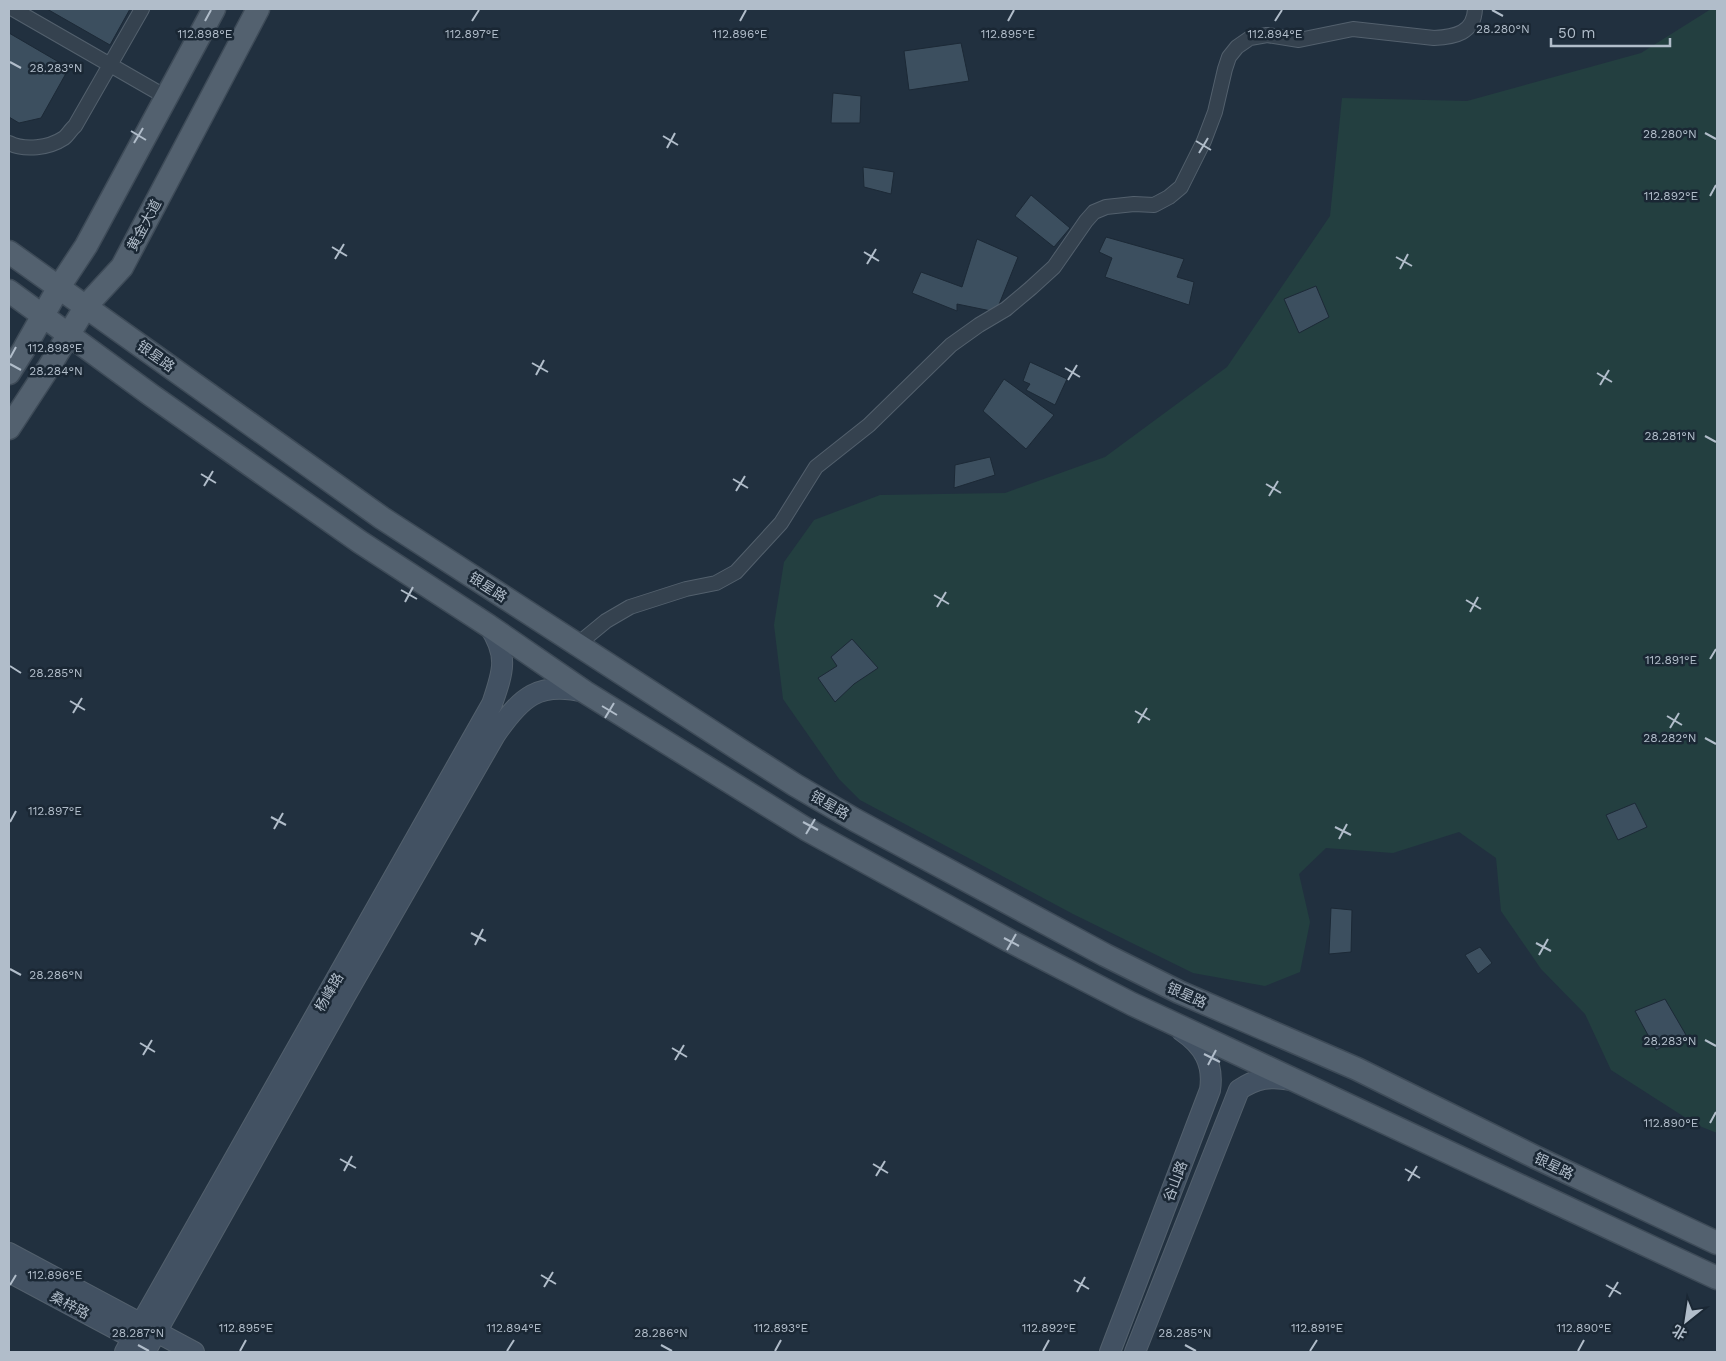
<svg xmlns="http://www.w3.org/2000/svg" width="1726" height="1361" viewBox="0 0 1726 1361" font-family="'Work Sans','Noto Sans SC',sans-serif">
  <rect width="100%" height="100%" fill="#21303f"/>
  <!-- green -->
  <path fill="#233f40" d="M1711,9h6v1124l-20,-8 -86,-55 -26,-56 -44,-45 -40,-58 -5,-53 -37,-26 -66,21 -67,-5 -27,26 11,48 -10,50 -35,14 -72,-13 -120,-59 -213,-114 -21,-21 -56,-80 -9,-74 10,-63 30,-42 66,-25 125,-2 100,-36 122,-90 103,-151 12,-118 125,3 174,-48z"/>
  <!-- building -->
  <path fill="#3c4f5f" stroke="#1c2936" d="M47,9h83l-20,36z
    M9,33l60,35 -28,50 -22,5 -10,-6z
    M961,43l8,38 -60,9 -5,-39z
    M833,93l28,3 -1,27h-29z
    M863,167l31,5 -3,22 -27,-7z
    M1031,195l39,33 -16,19 -39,-31z
    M1106,237l78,22 -7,18 17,5 -5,23 -84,-28 7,-19 -13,-6z
    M977,239l41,18 -22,55 -39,-8v7l-45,-18 9,-21 41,15z
    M1316,286l13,31 -30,16 -15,-34z
    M1030,362l37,17 -12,26 -29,-15 4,-6 -7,-3z
    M1004,379l50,36 -28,34 -43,-38z
    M990,457l5,18 -41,13 1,-23z
    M852,639l26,29 -24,16 -19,18 -17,-24 19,-12 -6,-9z
    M1635,803l12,24 -29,13 -12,-25z
    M1331,908l21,2 -1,42 -22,2z
    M1480,947l12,16 -14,11 -13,-19z
    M1665,999l21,36 -30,15 -21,-39z"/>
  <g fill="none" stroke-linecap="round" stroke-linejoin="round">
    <!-- street casing -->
    <g stroke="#53606d" stroke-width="16">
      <path id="street" d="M13,9l153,88
        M9,143c16,8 40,5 55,-5 4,-3 7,-9 11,-12l67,-117
        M578,644l28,-23 24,-14 56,-18 30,-6 20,-11 45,-49 35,-56 53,-42 82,-80 28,-20 27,-16 25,-21 23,-21 32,-46 8,-9 12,-5 28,-3 20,1 15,-8 12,-10 23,-46 11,-29 10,-43 4,-12 8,-10 13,-9 17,-3 32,5 54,-11 81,9c21,-1 40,-5 41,-29"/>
    </g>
    <!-- secondary casing -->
    <g stroke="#53606d" stroke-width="22">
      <path id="secondary" d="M9,1253l185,99
        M9,1272l135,72
        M125,1352l367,-648c11,-32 17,-48 -3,-78
        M145,1352l200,-356 150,-261c26,-38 43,-54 90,-43
        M1110,1352l100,-262c4,-26 -6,-44 -28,-59
        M1135,1352l104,-262c17,-12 32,-14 52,-10"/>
    </g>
    <!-- primary casing -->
    <g stroke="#3e4b58" stroke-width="25">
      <path id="primary" d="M9,252l373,266 355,230 58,37 60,35 250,135 74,37 178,77 178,88 182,86
        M9,291l142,104 209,147 129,84 96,66 221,137 204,112 122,63 585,274
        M9,373l15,-24 35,-62 27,-41 128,-237
        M9,428l40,-61 37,-61 36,-39 136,-258"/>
    </g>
    <!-- street -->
    <use href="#street" stroke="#35424f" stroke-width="14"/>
    <!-- secondary -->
    <use href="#secondary" stroke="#425162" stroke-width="20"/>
    <!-- primary -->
    <use href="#primary" stroke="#53616f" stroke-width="22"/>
  </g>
  <!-- ticks -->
  <path fill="none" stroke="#b1bdca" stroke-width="2" d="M1492,10l11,6M205,21l6,-11M472,21l7,-11M740,21l6,-11M1008,21l6,-11M1275,21l7,-11M10,62l11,6M131,131l15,9M1705,133l11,6M663,136l15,9M1196,141l15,9M134,143l9,-15M667,148l8,-15M1199,153l9,-15M1710,196l6,-11M332,247l15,9M864,252l15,9M1396,257l16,9M335,259l9,-15M867,264l9,-15M1400,269l8,-15M10,358l6,-11M532,363l16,9M10,364l11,6M1065,368l15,9M1597,373l15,9M536,375l8,-15M1068,380l9,-15M1600,385l9,-15M1705,436l11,6M201,474l15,9M733,479l15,9M1266,484l15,9M204,486l9,-15M736,491l9,-15M1269,496l9,-15M401,590l16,9M934,595l15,9M1466,600l15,9M405,602l8,-15M937,607l9,-15M1470,612l8,-15M1710,659l6,-10M10,666l11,7M70,701l15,9M602,706l15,9M1135,711l15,9M73,713l9,-15M1667,716l15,9M605,718l9,-15M1138,723l9,-15M1670,728l9,-15M1705,738l11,6M271,817l15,8M10,822l6,-11M803,822l15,8M1335,827l16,8M274,829l9,-16M806,834l9,-15M1339,839l8,-15M471,933l15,8M1004,938l15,8M1536,943l15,8M475,945l8,-16M1007,950l9,-16M1539,955l9,-16M10,969l11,6M1705,1040l11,6M140,1043l15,9M672,1048l15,9M1204,1054l16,8M143,1055l9,-15M675,1060l9,-15M1208,1065l8,-15M1710,1123l6,-11M340,1159l16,9M873,1164l15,9M1405,1169l15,9M344,1171l8,-15M876,1176l9,-15M1408,1181l9,-15M541,1275l15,9M1074,1280l15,9M10,1285l6,-10M1606,1285l15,9M544,1287l9,-15M1077,1292l8,-15M1609,1297l9,-15M138,1345l11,6M661,1345l11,6M1185,1345l11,6M240,1351l6,-11M507,1351l7,-11M775,1351l6,-11M1043,1351l6,-11M1310,1351l7,-11M1578,1351l6,-11"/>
  <g text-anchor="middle" stroke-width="5" stroke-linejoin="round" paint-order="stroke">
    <!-- street labels -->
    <g font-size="14" fill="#b1bdca" stroke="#1a2734">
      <text transform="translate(144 225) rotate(-62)" y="5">黄金大道</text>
      <text transform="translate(156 356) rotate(36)" y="5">银星路</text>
      <text transform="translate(488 587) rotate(33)" y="5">银星路</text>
      <text transform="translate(830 805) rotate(30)" y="5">银星路</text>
      <text transform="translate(329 992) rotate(-60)" y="5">杨峰路</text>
      <text transform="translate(1187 995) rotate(24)" y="5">银星路</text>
      <text transform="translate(1554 1166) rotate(26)" y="5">银星路</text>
      <text transform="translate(1175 1181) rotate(-69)" y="5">谷山路</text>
      <text transform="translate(70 1305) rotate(28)" y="5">桑梓路</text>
    </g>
  </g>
  <g font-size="12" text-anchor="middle" fill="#b1bdca" stroke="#1a2734" stroke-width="5" stroke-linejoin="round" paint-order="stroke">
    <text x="1503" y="33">28.280°N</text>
    <text x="205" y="38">112.898°E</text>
    <text x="472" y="38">112.897°E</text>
    <text x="740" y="38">112.896°E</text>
    <text x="1008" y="38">112.895°E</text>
    <text x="1275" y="38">112.894°E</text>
    <text x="56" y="72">28.283°N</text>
    <text x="1670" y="138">28.280°N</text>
    <text x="1671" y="200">112.892°E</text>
    <text x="55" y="352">112.898°E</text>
    <text x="56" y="375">28.284°N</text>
    <text x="1670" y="440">28.281°N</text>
    <text x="1671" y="664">112.891°E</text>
    <text x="56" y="677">28.285°N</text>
    <text x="1670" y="742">28.282°N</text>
    <text x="55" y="815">112.897°E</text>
    <text x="56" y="979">28.286°N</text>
    <text x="1670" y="1045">28.283°N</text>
    <text x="1671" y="1127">112.890°E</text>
    <text x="55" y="1279">112.896°E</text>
    <text x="246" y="1332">112.895°E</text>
    <text x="514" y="1332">112.894°E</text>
    <text x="781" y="1332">112.893°E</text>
    <text x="1049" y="1332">112.892°E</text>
    <text x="1317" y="1332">112.891°E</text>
    <text x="1584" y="1332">112.890°E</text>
    <text x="138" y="1337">28.287°N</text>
    <text x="661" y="1337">28.286°N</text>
    <text x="1185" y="1337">28.285°N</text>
  </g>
  <!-- border -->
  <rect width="1726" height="1361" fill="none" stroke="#b1bdca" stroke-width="20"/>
  <!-- north arrow -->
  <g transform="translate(1686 1321) rotate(210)" stroke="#1a2734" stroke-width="4" paint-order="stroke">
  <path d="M0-4L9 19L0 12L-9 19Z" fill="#b1bdca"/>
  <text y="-8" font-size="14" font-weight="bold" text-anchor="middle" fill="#b1bdca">北</text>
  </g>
  <!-- scale -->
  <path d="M1551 38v8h119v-8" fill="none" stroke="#b1bdca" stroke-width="2.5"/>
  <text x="1558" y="38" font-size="15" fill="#b1bdca" stroke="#1a2734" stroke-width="4" paint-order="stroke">50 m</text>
</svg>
